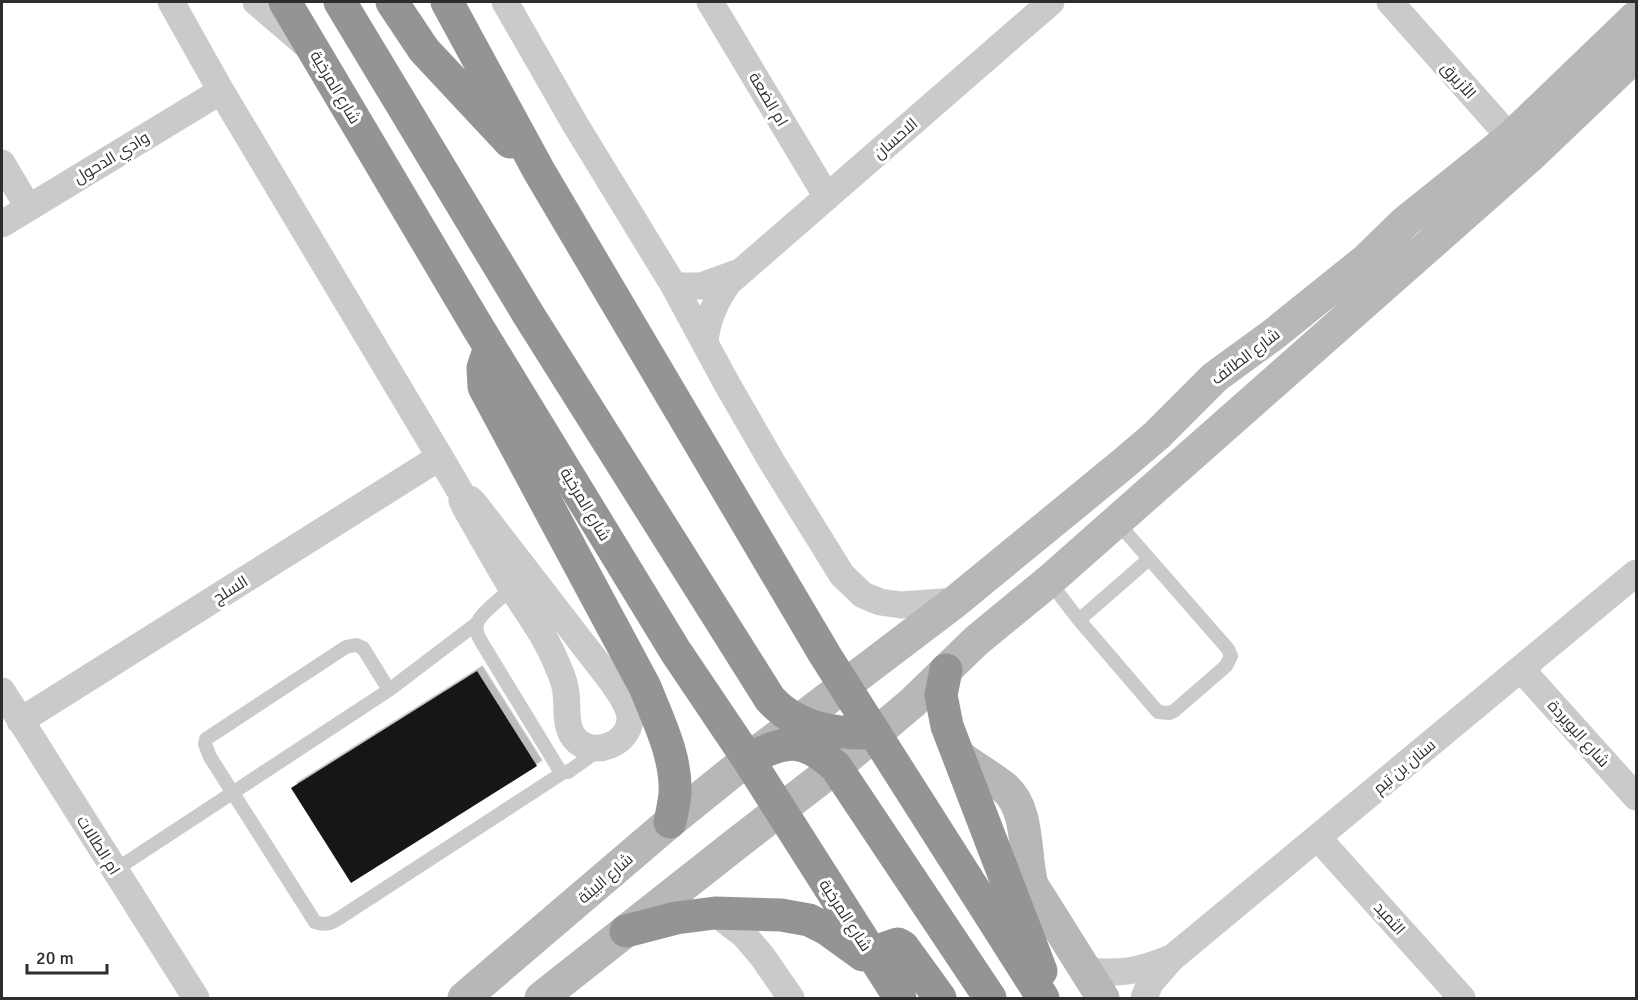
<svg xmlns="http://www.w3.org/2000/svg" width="1638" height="1000" viewBox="0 0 1638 1000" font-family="Signika,Cairo,sans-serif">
  <defs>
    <filter id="shadow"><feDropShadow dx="5.5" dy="-5.5" stdDeviation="0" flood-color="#0004"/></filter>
  </defs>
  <rect width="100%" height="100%" fill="#fff"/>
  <!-- building -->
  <path fill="#141414" filter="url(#shadow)" d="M477,671l60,95 -186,117 -60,-95z"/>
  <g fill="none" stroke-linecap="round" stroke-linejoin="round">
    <!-- lane -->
    <path stroke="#cacaca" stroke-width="14" d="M1049,581l30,39 79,92 11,1 5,-2 52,-45 5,-10 -3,-7 -111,-127
      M512,588c-8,8 -33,26 -35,36 -2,6 2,14 5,19l78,128 8,1 31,-22
      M1079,620l70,-61
      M389,690l-26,-42 -7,-3 -10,2 -140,92 -1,5 5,13 105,165c11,4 17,1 26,-5l223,-145
      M115,870l274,-180 87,-66"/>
    <!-- street -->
    <path stroke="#cacaca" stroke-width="27" d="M171,2l50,89 219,366 24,41 -2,3 4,8c15,26 30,53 46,79 16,25 35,50 46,79 4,8 7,17 8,26 2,15 -2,36 11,48 18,16 51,3 53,-21 1,-13 -11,-27 -17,-37l-139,-180 -4,-4 -6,-1
      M256,2l49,42
      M505,2l70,122 99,162 53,98 45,78 70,113 21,20 17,7 21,3 55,-4
      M710,2l117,195
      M1390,2l134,151
      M2,163l26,44
      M2,224l219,-133
      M674,286h27l36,-13
      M705,342c2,-23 10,-41 24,-60l322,-280
      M1521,669l115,128
      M2,691l194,307
      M20,721l420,-264
      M1318,838l144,160
      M715,913l29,22 18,21 29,42
      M1085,971c36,3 52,1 86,-13
      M1144,998l6,-15 22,-25 464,-385"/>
    <!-- secondary -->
    <path stroke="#b7b7b7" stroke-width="33" d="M959,756c15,11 32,21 46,32 25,22 19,68 27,97l71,113
      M464,998l206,-176 78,-63 208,-158 167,-137 34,-29 58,-58 59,-43 92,-74 39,-38 106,-85 125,-120
      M541,998l195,-154 100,-77 76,-64 64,-62 73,-60 479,-423 108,-103"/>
    <!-- highway -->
    <path stroke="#949494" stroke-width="33" d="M285,2l192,324 199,326 72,107 152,239
      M340,2l188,312 242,385c27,30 65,35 105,34
      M392,2l32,48 86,92
      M447,2l92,169 286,484 218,343
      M490,347l-7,21 1,19 161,300c13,33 32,70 30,107 -1,9 -3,19 -5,28
      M946,670l-5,25 6,31 94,245
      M748,759c39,-19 54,-23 88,8l154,231
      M626,931l50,-13 39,-5 66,2 28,5 18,9 36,26
      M881,968l1,-10 4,-10 12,-4 5,3 37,51"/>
  </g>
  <g text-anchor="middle" stroke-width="6" stroke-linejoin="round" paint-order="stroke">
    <!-- street labels -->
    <g font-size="16" fill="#2d2d2d" stroke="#fff">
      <text transform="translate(1459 80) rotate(48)" y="6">الأزيرق</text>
      <text transform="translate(336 87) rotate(59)" y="6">شارع المرخية</text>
      <text transform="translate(769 99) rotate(59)" y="6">ام الضعة</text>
      <text transform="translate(895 138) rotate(-41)" y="6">الاحسان</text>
      <text transform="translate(111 157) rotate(-31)" y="6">وادي الدحول</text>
      <text transform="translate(1245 356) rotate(-37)" y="6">شارع الطائف</text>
      <text transform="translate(586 504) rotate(59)" y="6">شارع المرخية</text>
      <text transform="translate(230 589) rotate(-32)" y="6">السلج</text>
      <text transform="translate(1579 733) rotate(48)" y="6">شارع البويردة</text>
      <text transform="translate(1404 766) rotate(-40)" y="6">سنان بن تيم</text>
      <text transform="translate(99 845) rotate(58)" y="6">ام الطالات</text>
      <text transform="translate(605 878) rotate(-41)" y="6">شارع البيئة</text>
      <text transform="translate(846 915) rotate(57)" y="6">شارع المرخية</text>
      <text transform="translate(1390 918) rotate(48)" y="6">الثميد</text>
    </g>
  </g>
  <!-- border -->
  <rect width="1638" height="1000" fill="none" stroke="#2d2d2d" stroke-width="6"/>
  <!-- scale -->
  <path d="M27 964v9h80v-9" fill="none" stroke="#2d2d2d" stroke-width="3"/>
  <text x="36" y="964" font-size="18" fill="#2d2d2d" stroke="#ffffff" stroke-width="4.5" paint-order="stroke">20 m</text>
</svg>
